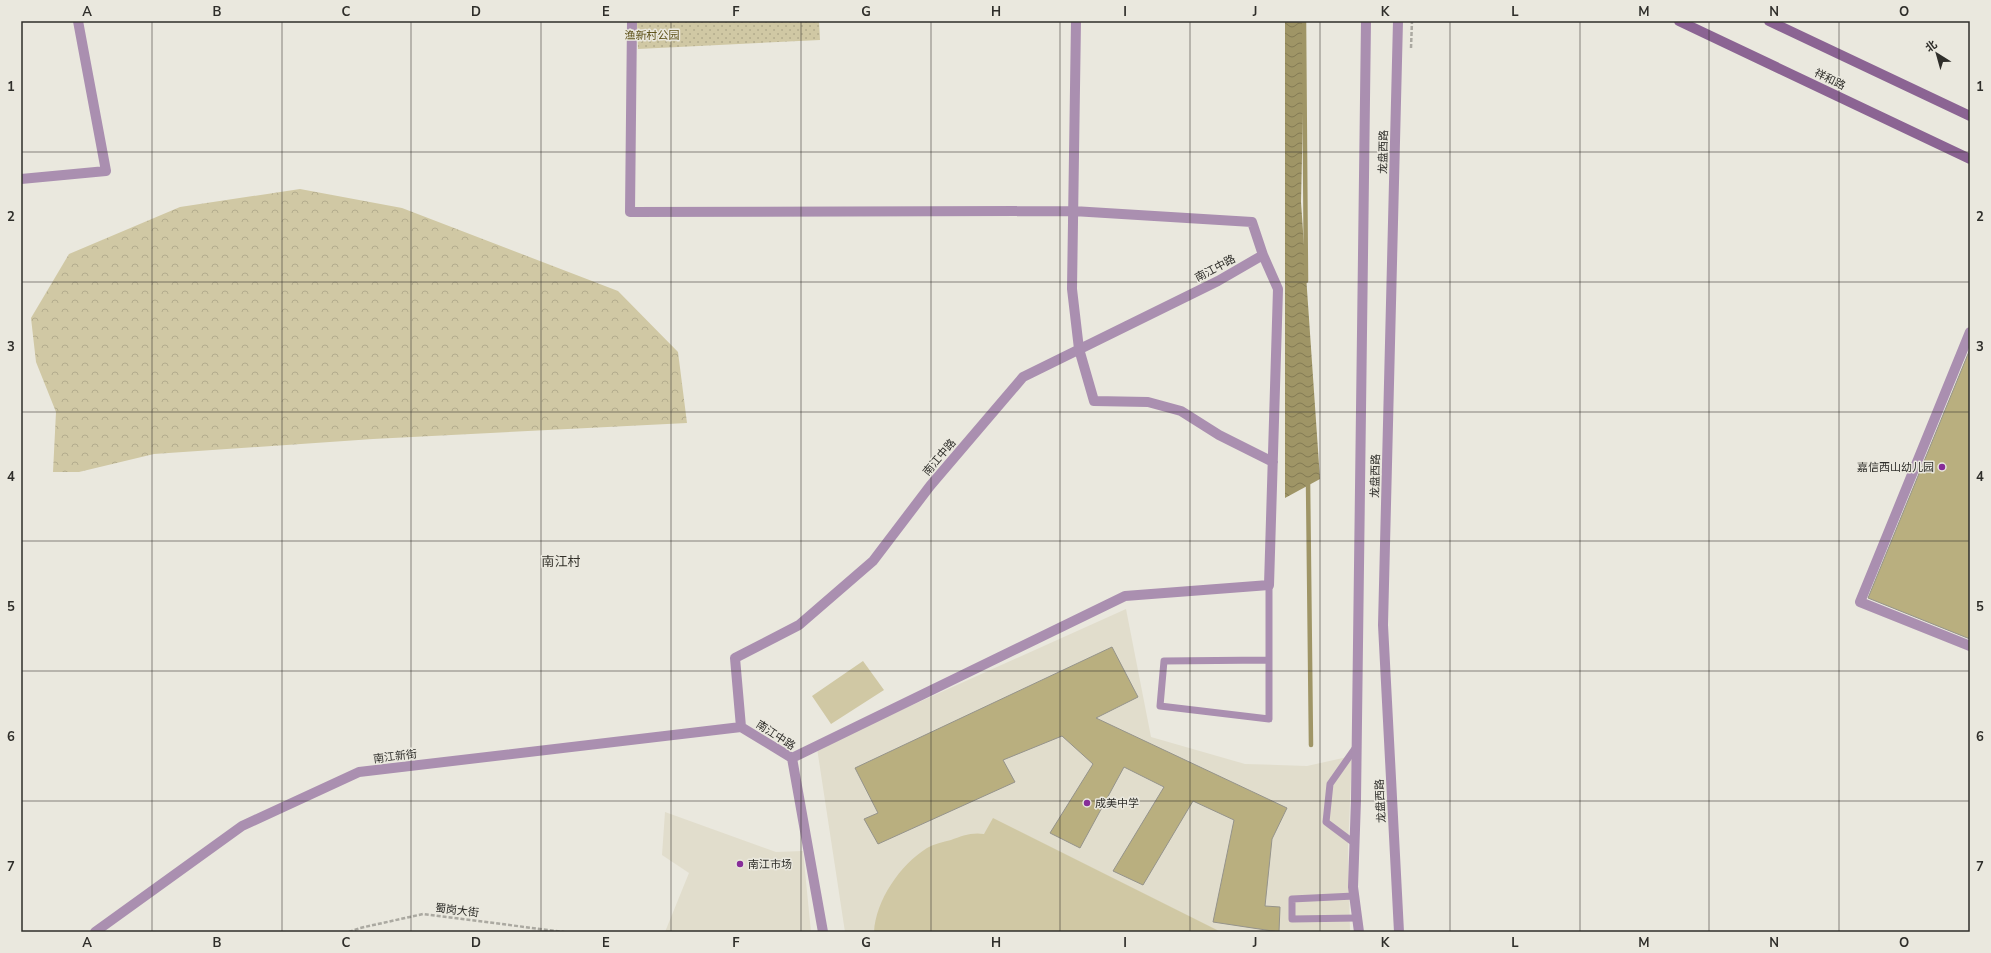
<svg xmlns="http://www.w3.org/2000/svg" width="1991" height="953" viewBox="0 0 1991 953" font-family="'Nunito Sans','Noto Sans SC',sans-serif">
  <defs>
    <pattern id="forest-crowns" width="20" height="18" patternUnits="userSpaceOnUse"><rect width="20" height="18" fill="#d0c8a4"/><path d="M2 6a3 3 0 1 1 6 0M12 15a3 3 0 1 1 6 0" fill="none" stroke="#b3ac8d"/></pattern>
    <pattern id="park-dots" width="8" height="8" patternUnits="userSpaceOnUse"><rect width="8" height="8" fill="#d0c8a4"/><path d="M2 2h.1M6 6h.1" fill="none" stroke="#b3ac8d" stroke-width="1.8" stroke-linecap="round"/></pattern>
    <pattern id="water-waves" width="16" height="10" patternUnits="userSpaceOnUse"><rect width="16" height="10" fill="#9f9566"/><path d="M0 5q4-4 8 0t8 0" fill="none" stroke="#827a54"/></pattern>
  </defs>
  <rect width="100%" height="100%" fill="#eae8de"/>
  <!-- built -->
  <path fill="#e1ddcc" d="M1126,609l25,128 94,27 62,2 45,-10 -4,92 2,84h-505l-28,-184z
    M665,812l111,40 27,-1 8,81h-146l24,-59 -27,-18z"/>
  <!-- green -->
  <path fill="#d0c8a4" d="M863,661l21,29 -53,34 -19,-28z
    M993,818l228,114h-347c2,-32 26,-67 53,-84 7,-4 16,-6 24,-8 10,-4 21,-8 33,-6z"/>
  <!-- forest -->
  <path fill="url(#forest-crowns)" d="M300,189l102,19 216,83 60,61 9,71 -314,16 -219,15 -75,18h-26l3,-60 -20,-50 -5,-44 38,-64 111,-47z"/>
  <!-- park -->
  <path fill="url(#park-dots)" d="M637,21h182l1,19 -182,9z"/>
  <!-- water -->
  <path fill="url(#water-waves)" d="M1285,21h20l-4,181 19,277 -35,19z"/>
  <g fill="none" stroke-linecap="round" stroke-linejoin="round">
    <!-- stream -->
    <path stroke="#9f9566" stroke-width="4.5" d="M1304,21l2,260
      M1308,480l3,265"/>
  </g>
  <!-- building -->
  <path fill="#b9af7f" stroke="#95938a" d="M1970,349v290l-102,-41z
    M1112,647l26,50 -42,21 191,90 -15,31 -7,67 15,1 -1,25 -66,-10 21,-102 -41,-19 -50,84 -30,-14 51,-84 -40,-20 -44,81 -30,-15 43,-69 -31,-28 -59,24 12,22 -137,62 -14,-25 14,-6 -23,-45z"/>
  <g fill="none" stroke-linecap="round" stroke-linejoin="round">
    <!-- path -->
    <path stroke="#aba9a1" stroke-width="2.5" stroke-dasharray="4 2" stroke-linecap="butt" d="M1411,48l1,-27
      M349,932l11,-4 63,-14 141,18"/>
    <!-- service -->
    <path stroke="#aa8fb0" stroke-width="7" d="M1269,660l-105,1 -4,45 109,13v-134
      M1354,843l-28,-21 4,-38 26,-37
      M1354,896l-62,3v20l65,-1"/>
    <!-- minor -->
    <path stroke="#aa8fb0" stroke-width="10" d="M632,21l-2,191 443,-1 179,11 11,33 -45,26 -195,96 -93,109 -57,75 -74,64 -64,33 6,69 51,31 31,174
      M1076,21l-4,268 7,60 15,52 54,1 33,9 38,24 54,27
      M21,179l85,-8 -28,-150
      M1970,332l-110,270 110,44
      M792,758l333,-162 144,-11 9,-296 -15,-34
      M95,932l147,-106 117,-54 382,-45"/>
    <!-- tertiary -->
    <path stroke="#aa8fb0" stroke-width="10" d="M1398,21l-15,604 16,307
      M1359,932l-6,-45 3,-87 10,-779"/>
    <!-- secondary -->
    <path stroke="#8b6493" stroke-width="10" d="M1679,21l291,138
      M1769,21l201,95"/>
  </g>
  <!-- grid -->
  <path fill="none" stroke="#2f2e2a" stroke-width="1" stroke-opacity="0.55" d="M152,21v911M282,21v911M411,21v911M541,21v911M671,21v911M801,21v911M931,21v911M1060,21v911M1190,21v911M1320,21v911M1450,21v911M1580,21v911M1709,21v911M1839,21v911M21,152h1949M21,282h1949M21,412h1949M21,541h1949M21,671h1949M21,801h1949"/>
  <!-- markers -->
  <g fill="#872d99" stroke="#eae8de" stroke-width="1.5">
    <circle cx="1942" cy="467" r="4"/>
    <circle cx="1087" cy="803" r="4"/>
    <circle cx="740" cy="864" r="4"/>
  </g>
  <g text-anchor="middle" stroke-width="3" stroke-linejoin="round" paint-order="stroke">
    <!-- park labels -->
    <g font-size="11" fill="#5e521a" stroke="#eae8de">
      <text x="652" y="39">渔新村公园</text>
    </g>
    <!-- street labels -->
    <g font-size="11" fill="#2f2e2a" stroke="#eae8de">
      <text transform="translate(1830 79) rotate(26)" y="4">祥和路</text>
      <text transform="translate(1383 152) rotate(-89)" y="4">龙盘西路</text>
      <text transform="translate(1215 268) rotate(-28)" y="4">南江中路</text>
      <text transform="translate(939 457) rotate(-50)" y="4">南江中路</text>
      <text transform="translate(1375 476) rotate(-89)" y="4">龙盘西路</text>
      <text transform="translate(776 735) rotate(33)" y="4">南江中路</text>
      <text transform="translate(395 756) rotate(-7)" y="4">南江新街</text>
      <text transform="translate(1380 801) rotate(-93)" y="4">龙盘西路</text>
      <text transform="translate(457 910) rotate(7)" y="4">蜀岗大街</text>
    </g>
    <!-- poi labels -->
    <g font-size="11" fill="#2f2e2a" stroke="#eae8de" text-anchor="start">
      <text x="1934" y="471" text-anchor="end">嘉信西山幼儿园</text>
      <text x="1095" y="807">成美中学</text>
      <text x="748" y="868">南江市场</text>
    </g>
    <!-- quarter labels -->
    <g font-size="13" fill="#33312a" stroke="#eae8de">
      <text x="561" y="566">南江村</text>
    </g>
  </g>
  <!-- border -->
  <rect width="1991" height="953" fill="none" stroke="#eae8de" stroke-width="44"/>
  <!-- north arrow -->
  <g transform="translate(1937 54) rotate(323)" stroke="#eae8de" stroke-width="3" paint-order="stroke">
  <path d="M0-3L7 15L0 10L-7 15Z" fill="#2f2e2a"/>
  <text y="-6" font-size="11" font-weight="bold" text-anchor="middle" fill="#2f2e2a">北</text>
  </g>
  <rect x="22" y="22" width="1947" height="909" fill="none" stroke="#2f2e2a" stroke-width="1.5"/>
  <g font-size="13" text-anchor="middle" font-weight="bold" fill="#2f2e2a">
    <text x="87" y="16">A</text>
    <text x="217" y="16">B</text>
    <text x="346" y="16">C</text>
    <text x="476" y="16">D</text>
    <text x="606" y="16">E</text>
    <text x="736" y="16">F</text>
    <text x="866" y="16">G</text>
    <text x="996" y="16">H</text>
    <text x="1125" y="16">I</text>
    <text x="1255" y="16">J</text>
    <text x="1385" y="16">K</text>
    <text x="1515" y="16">L</text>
    <text x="1644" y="16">M</text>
    <text x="1774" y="16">N</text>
    <text x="1904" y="16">O</text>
    <text x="11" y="91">1</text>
    <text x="1980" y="91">1</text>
    <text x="11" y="221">2</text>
    <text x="1980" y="221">2</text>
    <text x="11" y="351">3</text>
    <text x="1980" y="351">3</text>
    <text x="11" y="481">4</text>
    <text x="1980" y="481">4</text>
    <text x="11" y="611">5</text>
    <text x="1980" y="611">5</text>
    <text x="11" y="741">6</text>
    <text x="1980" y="741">6</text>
    <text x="11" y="871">7</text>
    <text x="1980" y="871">7</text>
    <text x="87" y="947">A</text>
    <text x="217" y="947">B</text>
    <text x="346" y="947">C</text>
    <text x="476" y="947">D</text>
    <text x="606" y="947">E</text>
    <text x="736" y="947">F</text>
    <text x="866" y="947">G</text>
    <text x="996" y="947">H</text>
    <text x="1125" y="947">I</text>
    <text x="1255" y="947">J</text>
    <text x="1385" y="947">K</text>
    <text x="1515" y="947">L</text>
    <text x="1644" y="947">M</text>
    <text x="1774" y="947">N</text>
    <text x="1904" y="947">O</text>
  </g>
</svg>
